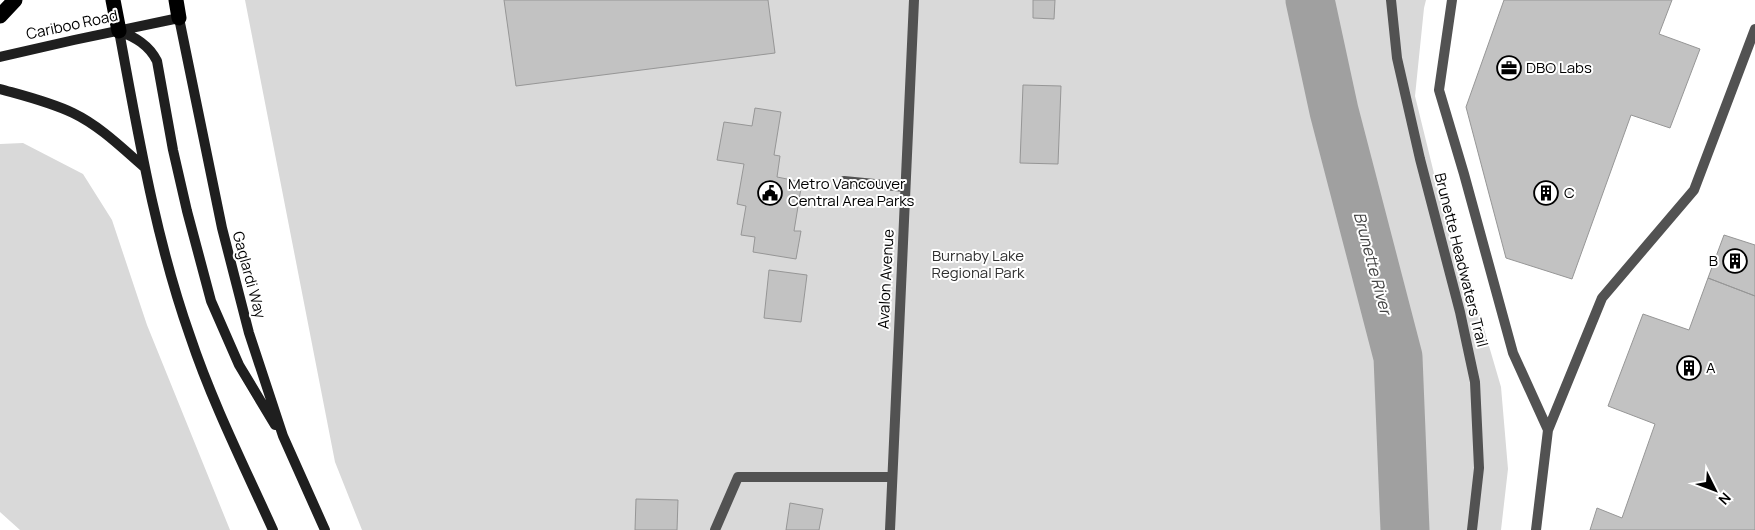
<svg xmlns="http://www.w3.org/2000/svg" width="1755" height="530" viewBox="0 0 1755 530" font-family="Manrope,sans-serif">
  <rect width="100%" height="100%" fill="#fff"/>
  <!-- green -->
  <path fill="#d9d9d9" d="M245,0h1181l-2,8 -9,88 52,212 5,-5 5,2 24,82 7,82 -7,61h-1139l-27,-68z
    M23,143l60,31 29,46 35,105 83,205h-210l-20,-18v-368z"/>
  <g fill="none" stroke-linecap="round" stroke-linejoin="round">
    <!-- river -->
    <path stroke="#a0a0a0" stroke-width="49" d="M1310,0l24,111 64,246 7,173"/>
  </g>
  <!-- building -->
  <path fill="#c2c2c2" stroke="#969696" d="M504,0h264l7,53 -259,33z
    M1033,0h22l-1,19 -21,-1z
    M1504,0h168l-13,34 41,15 -30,79 -39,-13 -59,164 -66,-21 -40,-151z
    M1023,85l38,1 -3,78 -38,-1z
    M755,108l26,4 -7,43 6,1 -3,21 25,5 -8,49h7l-5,28 -43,-7 2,-15 -14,-2 5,-29 -9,-2 7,-40 -27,-4 7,-38 28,4z
    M1724,235l31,10v51l-47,-18z
    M769,270l38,5 -6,47 -37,-4z
    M1708,278l47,18v234h-165l7,-22 25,10 33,-94 -47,-18 35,-92 46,16z
    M636,499l42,1 -1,30h-42z
    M790,503l33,6 -4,21h-33z"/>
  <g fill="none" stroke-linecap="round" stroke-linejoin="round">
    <!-- lane -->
    <path stroke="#525252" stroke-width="10" d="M1391,0l6,58 23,101 40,153 15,70 4,86 -7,62
      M1452,0l-13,90 25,84 49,179 35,77
      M844,181l61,6
      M715,530l23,-53h154
      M1536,530l12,-100 54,-132 92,-108 61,-161"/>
    <!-- street -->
    <path stroke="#525252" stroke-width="10" d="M890,530l24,-530"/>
    <!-- secondary -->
    <path stroke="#1f1f1f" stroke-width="10" d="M119,31c19,102 36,206 71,305 22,66 54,130 83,194
      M119,31c16,6 30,14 38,30l16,89 14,61 24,90 28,64 36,60
      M0,57l74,-17 105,-22 43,210 27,105 34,103 42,94
      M0,89c25,7 50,13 73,24 27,13 49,35 71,54"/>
    <!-- highway -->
    <path stroke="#000" stroke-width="15" d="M113,0l6,31
      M176,0l3,18
      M0,16l15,-16"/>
  </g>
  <!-- icons -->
  <defs>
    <g id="office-ring" transform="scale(1.25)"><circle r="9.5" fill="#fff" stroke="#000" stroke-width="1.5"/><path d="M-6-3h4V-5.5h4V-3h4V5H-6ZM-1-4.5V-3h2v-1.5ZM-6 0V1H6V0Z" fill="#000"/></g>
    <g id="civic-ring" transform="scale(1.25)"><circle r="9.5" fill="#fff" stroke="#000" stroke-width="1.5"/><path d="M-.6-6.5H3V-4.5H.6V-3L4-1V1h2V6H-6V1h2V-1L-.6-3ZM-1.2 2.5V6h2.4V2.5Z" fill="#000"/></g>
    <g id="building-ring" transform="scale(1.25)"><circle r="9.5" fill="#fff" stroke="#000" stroke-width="1.5"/><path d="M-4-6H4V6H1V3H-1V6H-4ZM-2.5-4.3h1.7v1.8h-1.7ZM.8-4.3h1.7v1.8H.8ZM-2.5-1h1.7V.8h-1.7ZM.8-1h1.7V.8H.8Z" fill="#000"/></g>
  </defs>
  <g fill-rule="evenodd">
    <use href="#office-ring" x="1509" y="68"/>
    <use href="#civic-ring" x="770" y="193"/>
    <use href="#building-ring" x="1546" y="193"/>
    <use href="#building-ring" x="1735" y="261"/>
    <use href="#building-ring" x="1689" y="368"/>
  </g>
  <g text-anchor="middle" stroke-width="4" stroke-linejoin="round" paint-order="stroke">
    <!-- street labels -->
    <g font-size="15" fill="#000" stroke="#fff">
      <text transform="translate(72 25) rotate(-12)" y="5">Cariboo Road</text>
      <text transform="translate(1461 260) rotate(76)" y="5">Brunette Headwaters Trail</text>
      <text transform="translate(249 275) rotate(75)" y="5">Gaglardi Way</text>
      <text transform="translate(886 279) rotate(-87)" y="5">Avalon Avenue</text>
    </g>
    <!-- poi labels -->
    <g font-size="15" fill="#000" stroke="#fff" text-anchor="start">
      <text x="1526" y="73">DBO Labs</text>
      <text x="788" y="189">Metro Vancouver<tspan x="788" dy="17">Central Area Parks</tspan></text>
      <text x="1564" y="198">C</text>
      <text x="1718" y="266" text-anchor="end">B</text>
      <text x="1706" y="373">A</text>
    </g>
    <!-- park labels -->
    <g font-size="15" fill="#303030" stroke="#fff">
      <text x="978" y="261">Burnaby Lake<tspan x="978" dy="17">Regional Park</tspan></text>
    </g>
    <!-- water labels -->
    <g font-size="16" font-style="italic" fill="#414141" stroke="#fff">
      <text transform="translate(1373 263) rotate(75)" y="6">Brunette River</text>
    </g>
  </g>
  <!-- north arrow -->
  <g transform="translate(1715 490) rotate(132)" stroke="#ffffff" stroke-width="4" paint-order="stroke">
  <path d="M0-4L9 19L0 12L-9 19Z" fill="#000000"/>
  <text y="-8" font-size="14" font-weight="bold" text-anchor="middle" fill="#000000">N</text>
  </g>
</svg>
